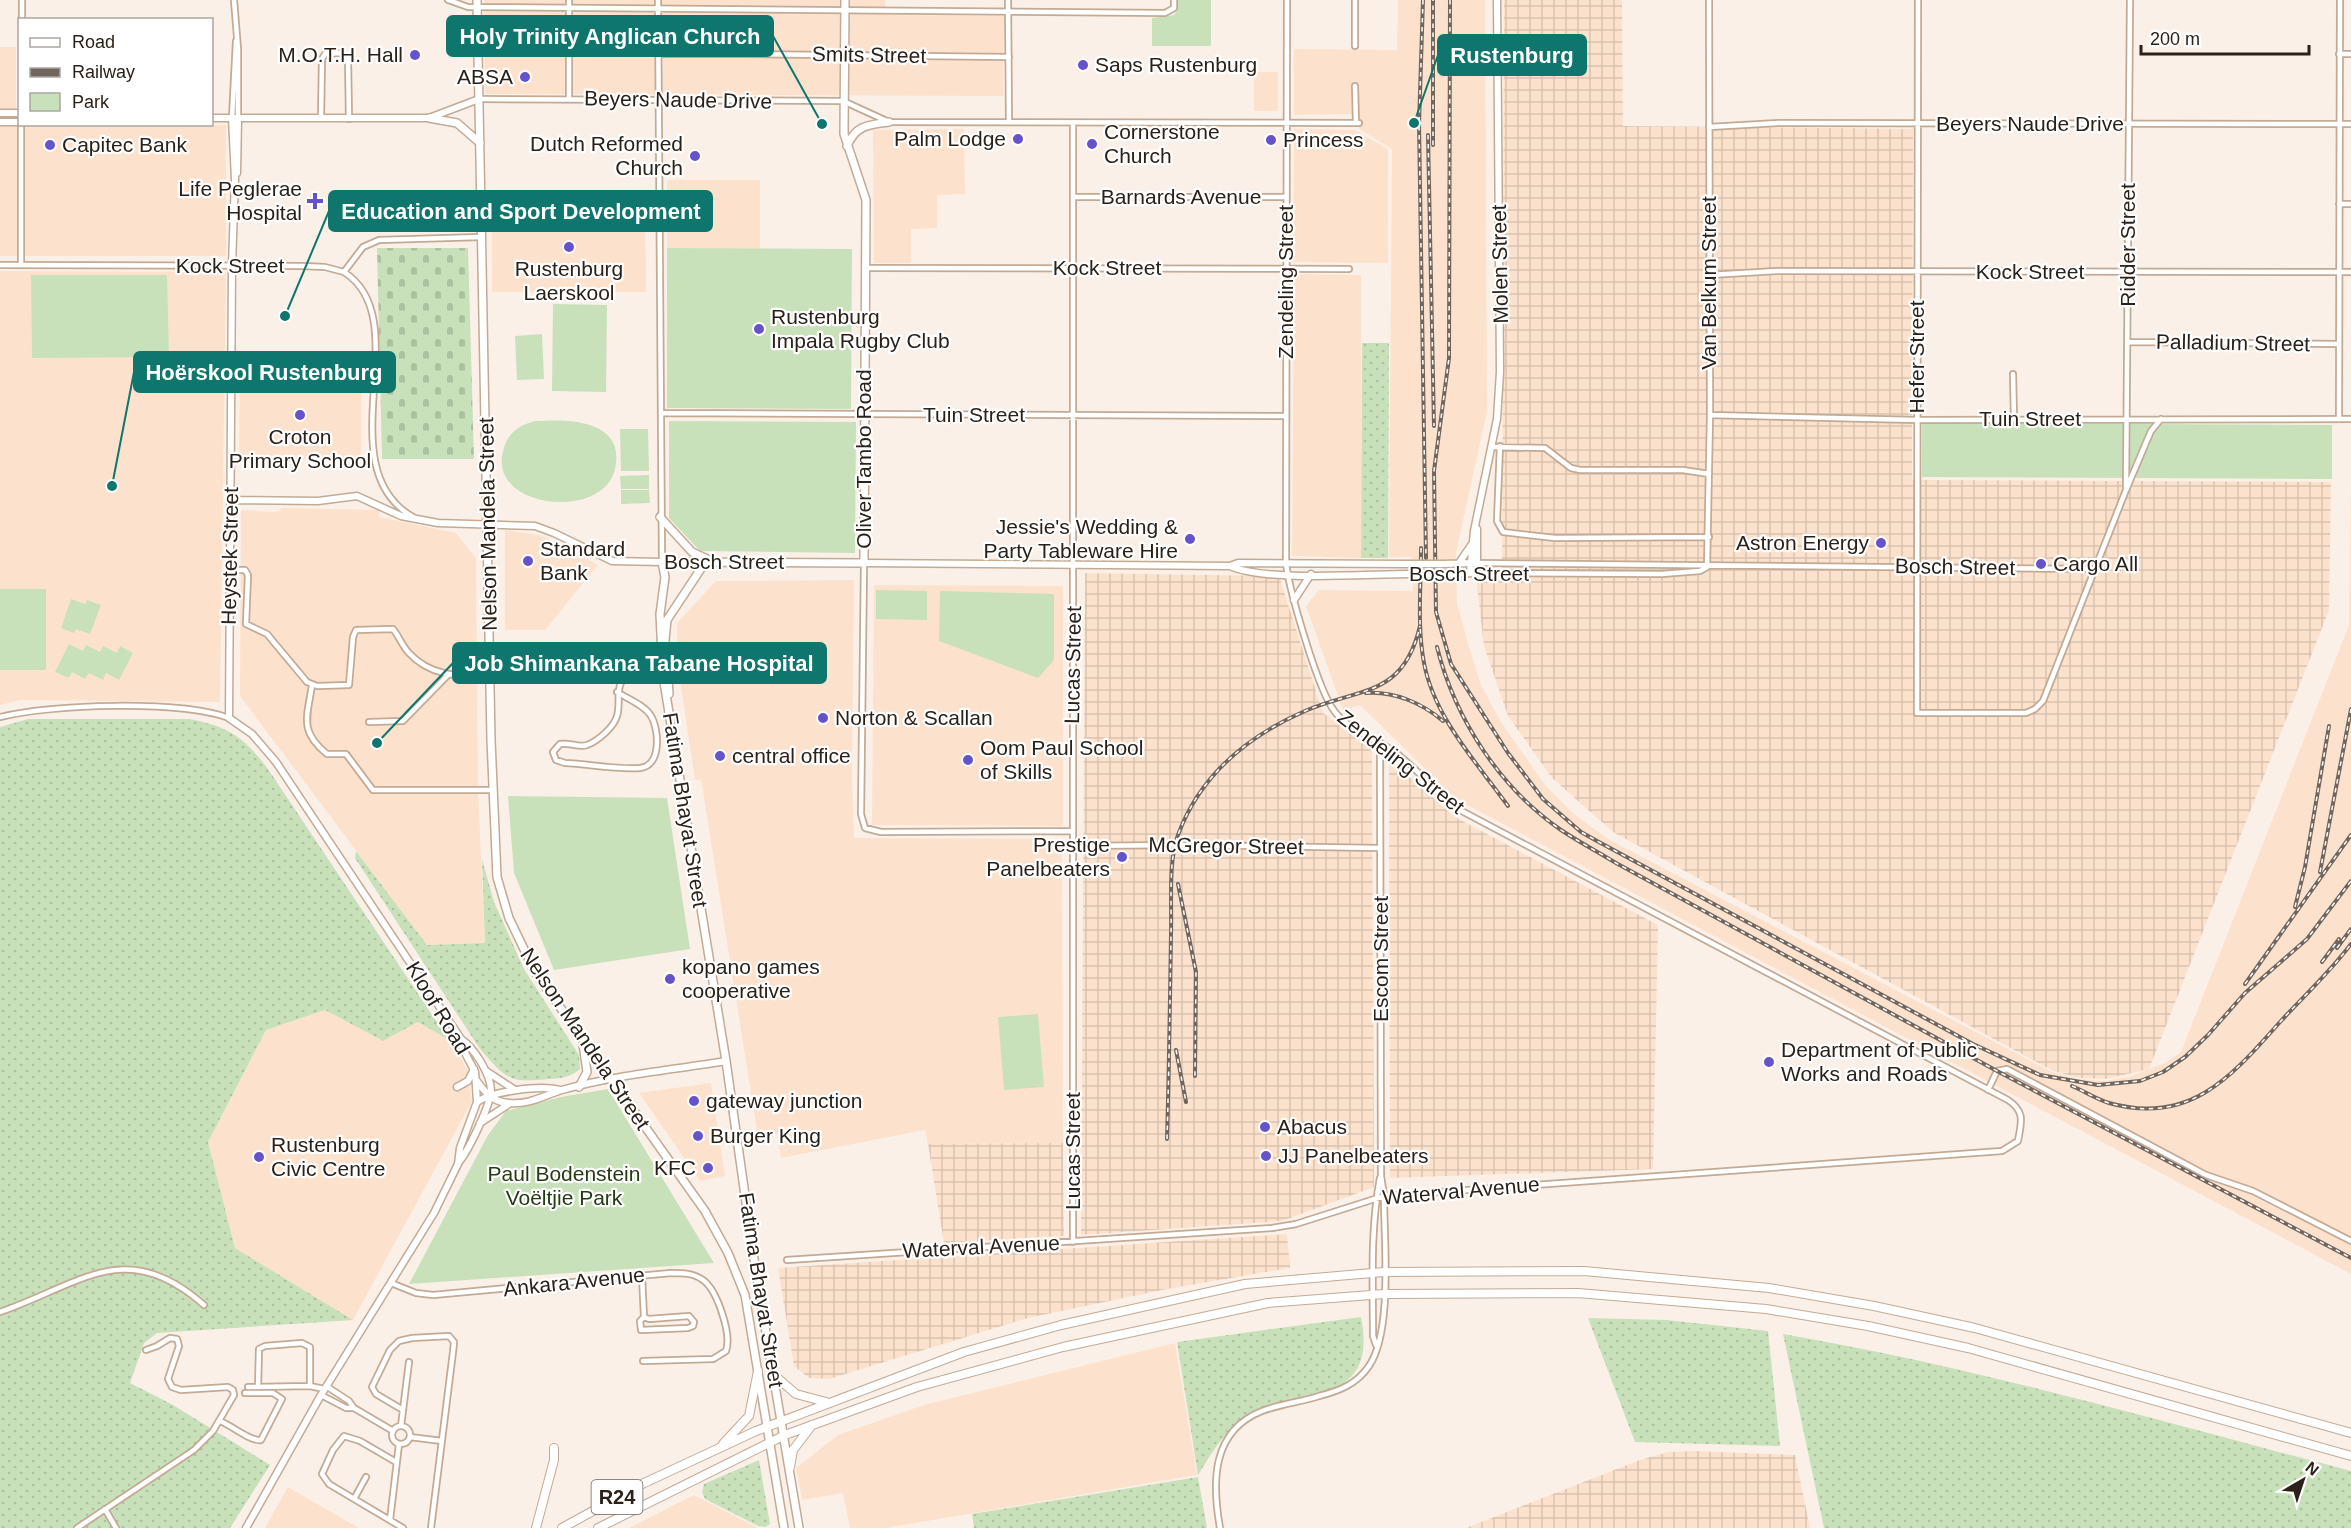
<svg xmlns="http://www.w3.org/2000/svg" width="2351" height="1528" viewBox="0 0 2351 1528" font-family="Helvetica,sans-serif">
  <defs>
    <pattern id="industrial-grid" width="8" height="8" patternUnits="userSpaceOnUse" patternTransform="scale(1.5)"><rect width="8" height="8" fill="#fce2cc"/><path d="M0 4h8M4 0v8" fill="none" stroke="#d8c2af"/></pattern>
    <pattern id="grass-dots" width="8" height="8" patternUnits="userSpaceOnUse" patternTransform="scale(1.5)"><rect width="8" height="8" fill="#c8e1ba"/><path d="M2 2h.1M6 6h.1" fill="none" stroke="#acc19f" stroke-width="1.8" stroke-linecap="round"/></pattern>
    <pattern id="cemetery-stones" width="16" height="16" patternUnits="userSpaceOnUse" patternTransform="scale(1.5)"><rect width="16" height="16" fill="#c8e1ba"/><path d="M2 7V4a2 2 0 0 1 4 0v3zM10 15v-3a2 2 0 0 1 4 0v3z" fill="#acc19f"/></pattern>
  </defs>
  <rect width="100%" height="100%" fill="#fbf0e7"/>
  <!-- built -->
  <path fill="#fce2cc" d="M484,0h401l1,15 118,1 -1,80 -518,-2z
    M1398,0h87l2,411 -31,142 1,50 12,44 12,38 20,37 44,63 29,29 34,25 444,233 26,7 27,2 23,-4 37,-14 16,-11 168,-427 2,-143v792l-895,-475 -96,-94 -17,5 -37,-104 13,-16 94,1 -1,-34h-23l3,-408 -33,-20v-15l-65,1v-66l103,1z
    M0,47h16v63h-16z
    M1254,72h24v39h-24z
    M0,125h226v131h-226z
    M964,129l1,65 -28,1v33l-26,1v34h-37l-1,-133z
    M1294,129l61,1 33,19v114l-95,-1z
    M667,180h93v69l-93,-1z
    M645,202l1,90h-154v-89z
    M0,271l226,1 -6,430 -199,-2 -21,5z
    M1294,274l67,1v283l-69,-2z
    M240,370l121,2v88l-122,-2z
    M281,508l98,2v7l77,16 20,25 2,232 7,153 -58,2 -187,-249 1,-186 34,2 5,-1z
    M505,530l34,5 30,13 29,17 -53,65h-40z
    M854,580l-2,198 2,60 202,1 6,5 1,299 -135,1 -3,-14 -144,28 -4,-24 -19,3 -56,-352 -1,-5h-6l-17,-113 -1,-44 39,-42z
    M874,585l189,1v240l-191,-1z
    M325,1010l58,31 35,-19 31,18 18,29 5,32 -119,219 -118,-72 -27,-106 58,-112z
    M711,1083l14,93 -25,5 -61,-88z
    M1175,1343l22,132 -311,53h-36l-7,-35 -41,7 -6,-32 42,-33 86,-30z
    M288,1487l71,41h-94z
    M694,1495l64,33h-129l8,-4z"/>
  <!-- industrial -->
  <path fill="url(#industrial-grid)" d="M1504,0h118l1,126 290,3 -1,351 419,2 -2,128 -180,459 -43,10 -27,-1 -26,-7 -440,-239 -61,-54 -44,-62 -24,-70 -8,-69h26z
    M1085,573l194,3 44,137 49,33 2,441 -92,34 -201,14z
    M1389,759l66,58 203,108 -5,244 -263,9z
    M1063,1143l1,93 -120,7 -16,-99z
    M1287,1234l3,34 -128,22 -134,28 -199,61 -20,-1 -15,-12 -16,-98z
    M1695,1451l100,4 15,73h-344l174,-68 28,-8z"/>
  <!-- grass -->
  <path fill="url(#grass-dots)" d="M1362,343h27l-1,215h-27z
    M28,719h161c39,7 56,19 79,50l181,271 -31,-18 -35,19 -58,-31 -59,20 -58,112 27,106 118,72 -196,13 -13,10 -14,40 43,22 97,60 -40,63h-230v-801z
    M356,851l71,94 58,-2 -3,-84 12,43 30,67 55,86 1,14c-11,9 -18,9 -31,10 -40,4 -43,0 -69,-30l-125,-191z
    M1361,1317c19,94 -69,70 -120,104 -19,13 -31,35 -43,54l-21,-133z
    M1588,1318l79,2 101,11 12,115 -145,-4z
    M1783,1334c192,33 380,88 568,137v57h-527z
    M759,1460l11,64 -5,3 -7,-1 -53,-27 -3,-7 2,-8z
    M1198,1477l9,51h-233l-2,-14z"/>
  <!-- cemetery -->
  <path fill="url(#cemetery-stones)" d="M377,248h91l6,211h-92z"/>
  <!-- green -->
  <path fill="#c8e1ba" d="M1177,0h34v46h-59v-28l22,-3 3,-5z
    M667,248l185,1 -1,160 -184,-1z
    M31,275h136l2,82 -137,1z
    M553,304l54,1 -1,87 -54,-1z
    M542,334l2,45 -27,1 -2,-44z
    M536,421c32,-2 90,-2 79,48 -12,54 -135,39 -110,-24 5,-14 17,-21 31,-24z
    M669,421l187,1 -1,131 -155,-2 -31,-33z
    M1922,423l410,2v54l-410,-2z
    M620,429h28l1,42h-28z
    M649,475v14h-28l-1,-13z
    M621,490h28l1,13 -29,1z
    M0,589h46v81h-46z
    M876,590l51,1v29l-51,-1z
    M940,591l114,3v66l-16,18 -99,-37z
    M71,599l14,5 2,-4 14,5 -11,29 -14,-5 -2,4 -13,-5z
    M69,644l14,7 3,-6 14,7 3,-6 14,7 3,-7 13,7 -14,27 -13,-7 -3,7 -14,-7 -4,6 -13,-7 -3,6 -14,-6z
    M508,796l159,2 23,151 -136,21 -40,-97z
    M1038,1014l6,73 -40,3 -6,-73z
    M608,1089l106,174 -305,21 79,-149 18,-24 55,-14z"/>
  <g fill="none" stroke-linecap="round" stroke-linejoin="round">
    <!-- minor casing -->
    <g stroke="#c3aa95" stroke-width="8">
      <path id="minor" d="M234,0l4,49v69
        M448,0l20,7 697,6 9,-5v-8
        M569,0v99
        M658,0l4,562
        M1008,0l1,121
        M1355,0v46
        M1918,0l-1,713h109l9,-4 8,-8 83,-211 25,-59 10,-12
        M22,20v-20
        M478,51l531,6
        M2339,54h12
        M1355,86l1,37
        M479,99l364,2 46,21 470,1
        M232,118l4,-77
        M321,118l1,-59 3,-5 16,-1 7,6 1,60
        M21,124v141
        M1709,127l69,-4 573,1
        M1075,197h211
        M2339,204h12
        M0,265l302,1 23,1 19,5 19,-25 16,-7 102,-3
        M865,268l484,1
        M344,272c75,48 -19,194 69,245
        M1709,275l68,-4 574,1
        M2128,342l211,2
        M2013,374l1,45
        M661,413l625,3
        M1710,415l207,5 434,-1
        M2339,419l1,-419
        M1500,446l-3,75 6,11 52,6 154,-1
        M1491,447l54,1 26,20 9,2h103l26,4
        M2126,487l4,-487
        M864,563l-3,251 4,14 16,4 192,-1
        M1477,563l618,6
        M1707,567l3,-152 -1,-415
        M230,570h15l3,5 -2,49 21,10 40,48 10,4 32,-1 4,-48 3,-7 37,-1c6,7 9,17 16,24 22,24 51,23 81,24
        M1477,573l185,1 38,-3 7,-4
        M526,677l-4,-24 9,-4 88,3 6,4 7,18
        M312,685c-5,33 -13,46 15,69h19l27,36h119
        M617,692c9,6 28,13 34,24 8,13 11,50 -11,52 -24,2 -51,-4 -75,-5l-9,-3 -3,-8 7,-8c10,-2 18,4 27,1 11,-4 27,-18 30,-29 5,-14 -6,-39 18,-42 9,-1 19,1 28,2
        M0,717c52,-13 179,-17 229,1
        M369,722l34,-1 45,-46
        M1073,846l108,-1 199,3
        M1988,1090l9,-19 10,-2 199,106 47,16 98,50
        M1073,1242v-1119
        M787,1260l485,-32 24,-4 88,-28 618,-45 16,-10c3,-18 8,-29 -10,-41l-550,-291c-22,-17 -40,-39 -62,-56 -19,-14 -46,-22 -61,-41 -17,-21 -45,-120 -49,-148l1,-564
        M642,1276l2,41 -4,4 1,9 47,-2 5,-2 1,-4 -5,-6 -40,3 -5,-2
        M391,1283l25,10 17,2 238,-22c12,0 22,0 32,7 14,10 29,54 23,71l-13,8 -70,2
        M0,1312c81,-28 126,-76 204,-7
        M1376,1345l-3,-9c0,-52 -3,-106 7,-158
        M326,1386l23,15 5,7 39,23
        M248,1387l62,-1 14,3
        M258,1387l1,-38 6,-3 37,-3 8,4v39
        M321,1395l25,13h8
        M403,1410l-27,-16 -4,-7 18,-37 9,-9 13,-3 37,-2 5,6 -1,10 -22,176
        M220,1421c11,4 31,21 41,19l21,-41 -9,-6h-28
        M401,1426l8,-64
        M392 1435a9 9 0 1 1 18 0a9 9 0 1 1-18 0Z
        M410,1437l32,4
        M396,1462l-36,-21 -16,-5 -11,14 -11,24 7,10 74,44
        M354,1499l12,-22
        M105,1509l11,19
        M390,1520l9,-76
        M77,1528l117,-78 19,-19 21,-36 -1,-5 -5,-3 -47,3 -9,-3 -4,-8 11,-33 -2,-7 -7,-1 -13,8 -11,4
        M1220,1528c-8,-45 -9,-97 42,-117 18,-7 39,-9 57,-15 20,-5 38,-12 50,-30 24,-35 15,-126 15,-170l-3,-20 -1,-434"/>
    </g>
    <!-- tertiary casing -->
    <g stroke="#c3aa95" stroke-width="9">
      <path id="tertiary" d="M0,113h20
        M212,118h217l50,-19
        M232,118l3,61 -3,87 -3,452 23,16 24,28 185,277 1,8 13,25 2,30 -17,46 -2,16 -24,49 -113,182 -75,133
        M0,122h20
        M237,173l1,-55
        M231,500l87,1 39,-5 44,20 37,7 97,3 19,7 58,28 50,1
        M864,563l366,3 8,-3 171,1
        M1459,563l13,-19
        M1444,564l29,-1
        M1230,566c35,16 137,8 179,8
        M1470,573l4,-42 23,-112 3,-47 -3,-372
        M1443,574l34,-1v-44
        M1294,600l17,-26
        M486,1071l29,19
        M477,1081c9,13 16,21 32,22 20,2 36,-8 53,-13 53,-15 110,-20 164,-29
        M457,1087l11,-6 6,-12
        M477,1102c16,-11 63,-17 83,-12
        M480,1123l29,-19
        M458,1163c10,-11 32,-57 33,-72 0,-17 -17,-43 -30,-52"/>
    </g>
    <!-- secondary casing -->
    <g stroke="#c3aa95" stroke-width="10">
      <path id="secondary" d="M477,0l14,740 6,137 12,41 26,54 170,239 23,42 17,42 39,233
        M429,118l28,5 23,20
        M847,146c9,-21 21,-21 42,-24
        M660,517l32,35 15,7
        M669,694l-4,-54 2,-20 39,-59
        M579,1087l8,-15 -4,-28
        M799,1528l-43,-255 -30,-212 -63,-385 -3,-62 5,-37 -3,-15 202,1 2,-363 -22,-66 1,-134"/>
    </g>
    <!-- primary casing -->
    <g stroke="#c3aa95" stroke-width="10">
      <path id="primary" d="M774,1375l22,19 30,8
        M723,1444l26,-28 9,-45
        M790,1467l3,-17 19,-25
        M536,1528l18,-68v-12
        M562,1528l80,-44 114,-53 208,-79 97,-27 184,-41 139,-12 200,-1 185,17 105,18 101,22 376,105
        M598,1528l187,-93 132,-48 146,-40 205,-44 116,-9 194,-1 188,16 102,17 100,22 383,108"/>
    </g>
    <!-- minor -->
    <use href="#minor" stroke="#fff" stroke-width="4.5"/>
    <!-- tertiary -->
    <use href="#tertiary" stroke="#fff" stroke-width="6"/>
    <!-- secondary -->
    <use href="#secondary" stroke="#fff" stroke-width="7"/>
    <!-- primary -->
    <use href="#primary" stroke="#fff" stroke-width="8"/>
    <!-- rail casing -->
    <g stroke="#71665e" stroke-width="4">
      <path id="rail" d="M1423,0l-4,124 7,434
        M1450,0l-1,358 -15,113 2,141 15,52 57,89 35,46 38,33 16,9 376,203 67,31 58,10 42,-4 23,-9 22,-15 23,-22 37,-42 62,-54 44,-58
        M1428,135l6,291
        M1433,145v-145
        M1421,548c0,38 -4,78 3,115 10,54 53,100 84,143
        M1437,647c18,72 63,141 124,183 18,12 37,22 55,33l381,208 354,187
        M1366,693c28,-2 56,10 77,28
        M2320,872l31,-163
        M1178,884l18,88 -1,104
        M2295,907l10,-40 24,-141
        M2337,948l14,-19
        M2322,962l17,-23
        M2245,984l106,-149
        M1176,1050l10,52
        M2072,1086c12,5 24,13 37,17 81,23 123,-27 171,-81 24,-26 50,-50 71,-78
        M1167,1139c2,-68 3,-136 4,-205 1,-28 -3,-73 7,-99 22,-60 70,-99 127,-124 55,-24 98,-13 115,-85"/>
    </g>
    <!-- rail -->
    <use href="#rail" stroke="#fff" stroke-width="1.5" stroke-dasharray="4.5" stroke-linecap="butt"/>
    <!-- tertiary-bridge casing -->
    <g stroke="#c3aa95" stroke-width="9" stroke-linecap="butt">
      <path id="tertiary-bridge" d="M1409,564h35
        M1409,574h34"/>
    </g>
    <!-- tertiary-bridge -->
    <use href="#tertiary-bridge" stroke="#fff" stroke-width="6"/>
  </g>
  <!-- markers -->
  <g fill="#6653cc" stroke="#fff" stroke-width="2">
    <circle cx="415" cy="55" r="6"/>
    <circle cx="1083" cy="65" r="6"/>
    <circle cx="525" cy="77" r="6"/>
    <circle cx="1018" cy="139" r="6"/>
    <circle cx="1271" cy="140" r="6"/>
    <circle cx="1092" cy="144" r="6"/>
    <circle cx="50" cy="145" r="6"/>
    <circle cx="695" cy="156" r="6"/>
    <path d="M312 192h6v6h6v6h-6v6h-6v-6h-6v-6h6z"/>
    <circle cx="569" cy="247" r="6"/>
    <circle cx="759" cy="329" r="6"/>
    <circle cx="300" cy="415" r="6"/>
    <circle cx="1190" cy="539" r="6"/>
    <circle cx="1881" cy="543" r="6"/>
    <circle cx="528" cy="561" r="6"/>
    <circle cx="2041" cy="564" r="6"/>
    <circle cx="823" cy="718" r="6"/>
    <circle cx="720" cy="756" r="6"/>
    <circle cx="968" cy="760" r="6"/>
    <circle cx="1122" cy="857" r="6"/>
    <circle cx="670" cy="979" r="6"/>
    <circle cx="1769" cy="1062" r="6"/>
    <circle cx="694" cy="1101" r="6"/>
    <circle cx="1265" cy="1127" r="6"/>
    <circle cx="698" cy="1136" r="6"/>
    <circle cx="1266" cy="1156" r="6"/>
    <circle cx="259" cy="1157" r="6"/>
    <circle cx="708" cy="1168" r="6"/>
  </g>
  <g text-anchor="middle" stroke-width="4.5" stroke-linejoin="round" paint-order="stroke">
    <!-- shield labels -->
    <rect fill="#fff" stroke="#6b645e" stroke-width="1.5" x="591.5" y="1480" width="51" height="34" rx="4.5"/>
    <g font-size="20" font-weight="bold" fill="#2b2119">
      <text x="617" y="1504">R24</text>
    </g>
    <!-- poi labels -->
    <g font-size="21" fill="#2b2119" stroke="#fff" text-anchor="start">
      <text x="403" y="62" text-anchor="end">M.O.T.H. Hall</text>
      <text x="1095" y="72">Saps Rustenburg</text>
      <text x="513" y="84" text-anchor="end">ABSA</text>
      <text x="1104" y="139">Cornerstone<tspan x="1104" dy="24">Church</tspan></text>
      <text x="1006" y="146" text-anchor="end">Palm Lodge</text>
      <text x="1283" y="147">Princess</text>
      <text x="683" y="151" text-anchor="end">Dutch Reformed<tspan x="683" dy="24">Church</tspan></text>
      <text x="62" y="152">Capitec Bank</text>
      <text x="302" y="196" text-anchor="end">Life Peglerae<tspan x="302" dy="24">Hospital</tspan></text>
      <text x="569" y="276" text-anchor="middle">Rustenburg<tspan x="569" dy="24">Laerskool</tspan></text>
      <text x="771" y="324">Rustenburg<tspan x="771" dy="24">Impala Rugby Club</tspan></text>
      <text x="300" y="444" text-anchor="middle">Croton<tspan x="300" dy="24">Primary School</tspan></text>
      <text x="1178" y="534" text-anchor="end">Jessie's Wedding &amp;<tspan x="1178" dy="24">Party Tableware Hire</tspan></text>
      <text x="1869" y="550" text-anchor="end">Astron Energy</text>
      <text x="540" y="556">Standard<tspan x="540" dy="24">Bank</tspan></text>
      <text x="2053" y="571">Cargo All</text>
      <text x="835" y="725">Norton &amp; Scallan</text>
      <text x="980" y="755">Oom Paul School<tspan x="980" dy="24">of Skills</tspan></text>
      <text x="732" y="763">central office</text>
      <text x="1110" y="852" text-anchor="end">Prestige<tspan x="1110" dy="24">Panelbeaters</tspan></text>
      <text x="682" y="974">kopano games<tspan x="682" dy="24">cooperative</tspan></text>
      <text x="1781" y="1057">Department of Public<tspan x="1781" dy="24">Works and Roads</tspan></text>
      <text x="706" y="1108">gateway junction</text>
      <text x="1277" y="1134">Abacus</text>
      <text x="710" y="1143">Burger King</text>
      <text x="271" y="1152">Rustenburg<tspan x="271" dy="24">Civic Centre</tspan></text>
      <text x="1278" y="1163">JJ Panelbeaters</text>
      <text x="696" y="1175" text-anchor="end">KFC</text>
    </g>
    <!-- street labels -->
    <g font-size="21" fill="#2b2119" stroke="#fff">
      <text transform="translate(869 55) rotate(1)" y="7">Smits Street</text>
      <text transform="translate(678 100) rotate(1)" y="7">Beyers Naude Drive</text>
      <text x="2030" y="131">Beyers Naude Drive</text>
      <text x="1181" y="204">Barnards Avenue</text>
      <text transform="translate(2128 245) rotate(-90)" y="7">Ridder Street</text>
      <text transform="translate(1500 264) rotate(-91)" y="7">Molen Street</text>
      <text x="230" y="273">Kock Street</text>
      <text x="1107" y="275">Kock Street</text>
      <text x="2030" y="279">Kock Street</text>
      <text transform="translate(1286 282) rotate(-90)" y="7">Zendeling Street</text>
      <text transform="translate(1709 283) rotate(-90)" y="7">Van Belkum Street</text>
      <text transform="translate(2233 343) rotate(1)" y="7">Palladium Street</text>
      <text transform="translate(1917 357) rotate(-90)" y="7">Hefer Street</text>
      <text x="974" y="422">Tuin Street</text>
      <text x="2030" y="426">Tuin Street</text>
      <text transform="translate(864 459) rotate(-90)" y="7">Oliver Tambo Road</text>
      <text transform="translate(488 524) rotate(-91)" y="7">Nelson Mandela Street</text>
      <text transform="translate(230 556) rotate(-89)" y="7">Heystek Street</text>
      <text x="724" y="569">Bosch Street</text>
      <text transform="translate(1955 567) rotate(1)" y="7">Bosch Street</text>
      <text x="1469" y="581">Bosch Street</text>
      <text transform="translate(1073 665) rotate(-89)" y="7">Lucas Street</text>
      <text transform="translate(1401 762) rotate(38)" y="7">Zendeling Street</text>
      <text transform="translate(685 810) rotate(81)" y="7">Fatima Bhayat Street</text>
      <text transform="translate(1226 846) rotate(1)" y="7">McGregor Street</text>
      <text transform="translate(1381 959) rotate(-90)" y="7">Escom Street</text>
      <text transform="translate(438 1008) rotate(59)" y="7">Kloof Road</text>
      <text transform="translate(585 1039) rotate(56)" y="7">Nelson Mandela Street</text>
      <text transform="translate(1073 1151) rotate(-90)" y="7">Lucas Street</text>
      <text transform="translate(1461 1191) rotate(-5)" y="7">Waterval Avenue</text>
      <text transform="translate(981 1247) rotate(-3)" y="7">Waterval Avenue</text>
      <text transform="translate(574 1282) rotate(-6)" y="7">Ankara Avenue</text>
      <text transform="translate(761 1290) rotate(81)" y="7">Fatima Bhayat Street</text>
    </g>
    <!-- park labels -->
    <g font-size="21" fill="#233c12" stroke="#fff">
      <text x="564" y="1181">Paul Bodenstein<tspan x="564" dy="24">Voëltjie Park</tspan></text>
    </g>
  </g>
  <!-- callouts -->
  <path fill="none" stroke="#0f766e" stroke-width="2" d="M822 124L773 36M1414 123L1438 55M285 316L329 211M112 486L134 372M377 743L453 663"/>
  <g fill="#0f766e" stroke="#fff" stroke-width="2">
    <circle cx="822" cy="124" r="6"/>
    <circle cx="1414" cy="123" r="6"/>
    <circle cx="285" cy="316" r="6"/>
    <circle cx="112" cy="486" r="6"/>
    <circle cx="377" cy="743" r="6"/>
  </g>
  <g fill="#0f766e" stroke="#0f766e" stroke-width="2">
    <rect x="447" y="16" width="326" height="40" rx="6"/>
    <rect x="1438" y="35" width="148" height="40" rx="6"/>
    <rect x="329" y="191" width="383" height="40" rx="6"/>
    <rect x="134" y="352" width="261" height="40" rx="6"/>
    <rect x="453" y="643" width="373" height="40" rx="6"/>
  </g>
  <g font-size="22" text-anchor="middle" font-weight="bold" fill="#fff">
    <text x="610" y="44">Holy Trinity Anglican Church</text>
    <text x="1512" y="63">Rustenburg</text>
    <text x="521" y="219">Education and Sport Development</text>
    <text x="264" y="380">Hoërskool Rustenburg</text>
    <text x="639" y="671">Job Shimankana Tabane Hospital</text>
  </g>
  <!-- legend -->
  <rect x="18" y="18" width="195" height="108" fill="#ffffff" stroke="#aaa6a3" stroke-width="1.5"/>
  <rect x="30" y="38" width="30" height="9" fill="#ffffff" stroke="#aaa6a3" stroke-width="1.5"/>
  <text x="72" y="48" font-size="18" fill="#2b2119">Road</text>
  <rect x="30" y="68" width="30" height="9" fill="#71665e" stroke="#aaa6a3" stroke-width="1.5"/>
  <text x="72" y="78" font-size="18" fill="#2b2119">Railway</text>
  <rect x="30" y="93" width="30" height="18" fill="#c8e1ba" stroke="#aaa6a3" stroke-width="1.5"/>
  <text x="72" y="108" font-size="18" fill="#2b2119">Park</text>
  <!-- north arrow -->
  <g transform="translate(2303 1480) rotate(39)" stroke="#ffffff" stroke-width="4.5" paint-order="stroke">
  <path d="M0-4.5L10 22L0 15L-10 22Z" fill="#2b2119"/>
  <text y="-9" font-size="16" font-weight="bold" text-anchor="middle" fill="#2b2119">N</text>
  </g>
  <!-- scale -->
  <path d="M2141 45v9h168v-9" fill="none" stroke="#2b2119" stroke-width="3"/>
  <text x="2150" y="45" font-size="18" fill="#2b2119" stroke="#ffffff" stroke-width="4.5" paint-order="stroke">200 m</text>
</svg>
